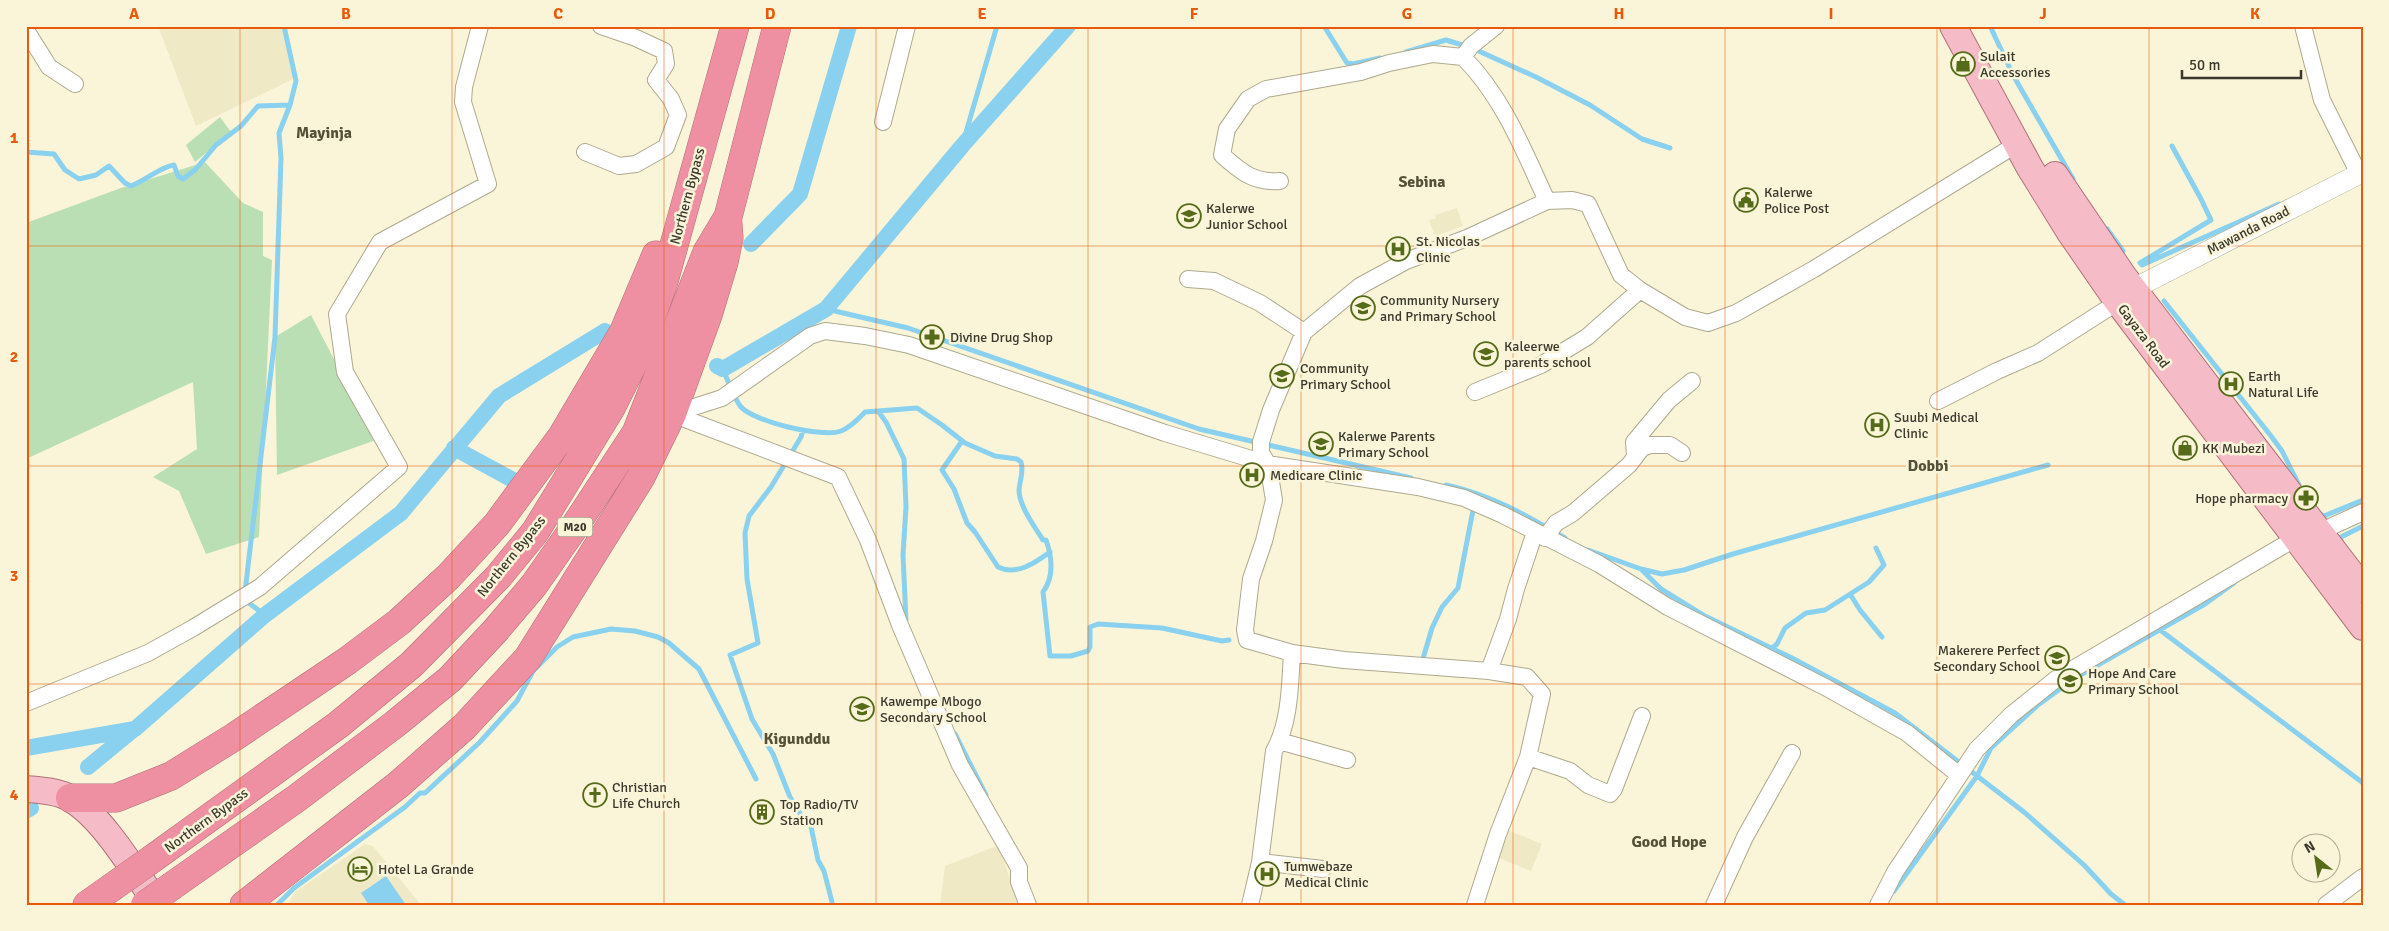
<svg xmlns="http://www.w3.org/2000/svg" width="2389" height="931" viewBox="0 0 2389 931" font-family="Signika,sans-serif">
  <rect width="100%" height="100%" fill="#faf5d8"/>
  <!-- built -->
  <path fill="#f0e9c5" d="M158,26h124l11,53 -97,47z
    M1457,208l6,18 -28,10 -6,-16 7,-2 -1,-3z
    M1507,830l35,14 -11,27 -35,-14z
    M365,844l8,2 48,59h-134l8,-13z
    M999,845l19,60h-78l5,-39z"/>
  <!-- green -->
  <path fill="#badfb4" d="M220,117l11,15 -36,30 -9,-17z
    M205,162l38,41 20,9v44l9,4 -13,277 -53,17 -27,-63 -26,-14 44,-28 -4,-67 -167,77v-236l95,-35z
    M311,315l65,125 -99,35 -2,-138z"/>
  <!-- water -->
  <path fill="#89d1ee" d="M386,876l20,29h-37l-8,-12z"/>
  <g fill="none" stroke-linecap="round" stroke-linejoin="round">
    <!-- stream -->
    <path stroke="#89d1ee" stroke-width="5" d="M1324,26l23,37 6,1 27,-6
      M1990,26l23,49 60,104
      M1406,52l40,-12 26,8 64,29 54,28 52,34 28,9
      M962,146l35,-120
      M26,152l28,2 11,16 14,9 17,-4 13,-9 16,17 6,3c14,-5 31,-20 43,-21l4,11 5,3 12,-9 21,-25 25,-19 17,-20 32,-1
      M2107,229l16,22
      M2140,263l71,-43 -10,-21 -29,-53
      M2142,265l137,-61
      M2164,301l107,135 11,15 17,34
      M826,309l82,19 291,101 212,49
      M723,369c5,12 10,28 18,38 14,15 81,31 100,24 10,-4 17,-12 24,-19l13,-1 8,11 18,37 2,48 -3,48 3,65
      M878,411l39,-3 25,17 23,18 30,13 22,3 4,3c3,10 -1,17 -2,28 0,16 16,37 24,50h3c6,17 8,37 -3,52l7,64h21l17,-5 2,-4v-20l8,-3 64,4 60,13 7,-1
      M803,430l-2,7 -30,50 -22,29 -4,17 2,46 11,64 -28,12 22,64 21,35 17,43 14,23 6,2 8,38 6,11 8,31
      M962,441l-20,29 12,19 13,34 8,9 23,35c18,9 37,-4 52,-15
      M1446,485c43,9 82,31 119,53
      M2320,514l4,2 39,-16
      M2341,540l-2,-2 24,-12
      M1588,550l53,19 20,20 42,26 87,42 105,56 129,99 60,53 27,29 14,11
      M1641,569l21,5 22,-4 49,-16 315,-89
      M245,592l30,-255 6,-179 -2,-25 11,-28 6,-24 -12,-55
      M1850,594l10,16 22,27
      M245,600l20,15
      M2160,630l203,153
      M1771,649l6,-5 8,-16 21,-15 19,-3 44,-28 15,-17 -8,-17
      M1422,662l10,-34 10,-21 16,-19 16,-83
      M955,734l31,61
      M1894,891l83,-115 14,-28 47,-43 37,-27 130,-74 29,-21
      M277,905l17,-17 111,-81 15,-14h5l55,-51 37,-41 16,-30 24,-24 16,-10 38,-8 24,2 23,6 11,6 30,26 57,110"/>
    <!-- canal -->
    <path stroke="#89d1ee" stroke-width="16" d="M751,244l49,-50 49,-168
      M717,366l6,3 103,-60 136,-163 106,-120
      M454,448l61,33
      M26,748l109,-19 130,-114 136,-102 98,-117 106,-65
      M88,767l45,-37
      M26,811l5,-3"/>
    <!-- minor casing -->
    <g stroke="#aea98e" stroke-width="18">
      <path id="minor" d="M1496,26l-25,20 -8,11c40,40 61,94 84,144
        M2303,26l19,74 37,74
        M26,30l23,37 26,17
        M883,122l24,-96
        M585,152l34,14 17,-2 30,-17 12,-32 -7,-16 -15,-19 10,-16 -2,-13 -28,-13 -35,-12
        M1280,181c-26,2 -39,-9 -58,-26l5,-26 21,-30 18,-10 95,-17 28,-9 44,-9 30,3
        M1188,279l26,2 46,22 44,29
        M1475,392l66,-27 46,-28 53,-47
        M1938,401l59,-30 41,-18 80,-51
        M672,414l50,-16 88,-62 15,-5 40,5 44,9 256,88 103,31 150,23 46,11 39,17 96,49 69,43 159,81 80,45 52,42
        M672,414l166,63 30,63 32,85 60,140 59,103v14l9,23
        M1635,456l-1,-14 35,-42 23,-19
        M2317,533l46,-21
        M1545,538l11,-15 17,-10 56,-48 13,-17 8,-3h20l12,8
        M1489,671l19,-52 8,-30 19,-57
        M26,703l122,-50 45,-25 67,-41 139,-120 -54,-95 -8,-58 43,-72 108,-58 -25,-82 1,-15 16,-61
        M1279,741l68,19
        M1528,757l42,14 18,14 22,9 4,-5 28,-73
        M1260,862l63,7
        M1250,905l10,-43 14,-111c16,-28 16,-66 18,-98
        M1475,905l23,-71 30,-77 14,-63 -15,-17 -38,-6 -145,-11 -52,-7 -45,-13 -2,-10 6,-51 13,-38 10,-41 -6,-36 -7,-11v-11l10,-32 33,-78 56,-46 46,-25 61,-23 80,-37 25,-1 16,4 33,71 19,15 45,27 23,6 28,-10 78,-44 203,-125
        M1714,905l31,-68 47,-84
        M1878,905l17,-33 82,-123 34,-34 45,-36 240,-141
        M2326,905l37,-28"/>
    </g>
    <!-- tertiary casing -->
    <g stroke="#aea98e" stroke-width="21">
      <path id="tertiary" d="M2133,289l230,-117"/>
    </g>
    <!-- primary casing -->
    <g stroke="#b07179" stroke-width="28">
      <path id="primary" d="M1953,26l77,142 39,63 49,71 245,325
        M2055,175l69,102 239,312
        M26,789c14,1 33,2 45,10 33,19 64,74 87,106"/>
    </g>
    <!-- motorway casing -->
    <g stroke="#b07179" stroke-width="29">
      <path id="motorway" d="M70,798h46l55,-22 63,-39 113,-76 52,-39 49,-45 49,-53 65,-88 62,-105 32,-76
        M152,859l186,-134 73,-60 87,-88 37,-45 76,-124 28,-56 25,-71 71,-255
        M172,886l125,-88 98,-74 55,-45 45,-48 39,-46 37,-53 65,-99 71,-181 21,-35 49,-191
        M87,905l24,-17
        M244,905l154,-120 66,-58 64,-69 113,-181 31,-63 36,-99 16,-53 5,-24 -1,-14"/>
    </g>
    <!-- minor -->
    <use href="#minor" stroke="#fff" stroke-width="16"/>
    <!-- tertiary -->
    <use href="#tertiary" stroke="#fff" stroke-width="20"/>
    <!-- primary -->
    <use href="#primary" stroke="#f5bcc7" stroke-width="26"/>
    <!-- motorway -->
    <use href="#motorway" stroke="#ef8fa2" stroke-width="28"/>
    <!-- motorway-bridge casing -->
    <g stroke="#b07179" stroke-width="29" stroke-linecap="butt">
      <path id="motorway-bridge" d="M111,888l41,-29
        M145,905l27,-19"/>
    </g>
    <!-- motorway-bridge -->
    <use href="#motorway-bridge" stroke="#ef8fa2" stroke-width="28"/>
  </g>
  <!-- grid -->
  <path fill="none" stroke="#e8590c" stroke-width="1" stroke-opacity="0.55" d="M240,26v879M452,26v879M664,26v879M876,26v879M1088,26v879M1301,26v879M1513,26v879M1725,26v879M1937,26v879M2149,26v879M26,246h2337M26,466h2337M26,684h2337"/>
  <!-- icons -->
  <defs>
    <g id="shop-ring" transform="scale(1.25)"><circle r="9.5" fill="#faf5d8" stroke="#556b19" stroke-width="1.5"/><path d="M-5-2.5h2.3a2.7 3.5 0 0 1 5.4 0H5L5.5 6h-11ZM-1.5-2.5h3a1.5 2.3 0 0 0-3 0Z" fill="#556b19"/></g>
    <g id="civic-ring" transform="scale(1.25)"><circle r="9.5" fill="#faf5d8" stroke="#556b19" stroke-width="1.5"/><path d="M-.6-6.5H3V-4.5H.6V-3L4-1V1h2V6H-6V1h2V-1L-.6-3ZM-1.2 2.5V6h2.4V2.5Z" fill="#556b19"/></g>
    <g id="school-ring" transform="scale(1.25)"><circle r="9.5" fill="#faf5d8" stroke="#556b19" stroke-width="1.5"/><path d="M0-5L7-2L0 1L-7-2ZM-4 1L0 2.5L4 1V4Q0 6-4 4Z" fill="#556b19"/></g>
    <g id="hospital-ring" transform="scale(1.25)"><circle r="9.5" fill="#faf5d8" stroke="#556b19" stroke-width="1.5"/><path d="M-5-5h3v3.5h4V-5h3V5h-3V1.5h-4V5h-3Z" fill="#556b19"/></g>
    <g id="pharmacy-ring" transform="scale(1.25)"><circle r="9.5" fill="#faf5d8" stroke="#556b19" stroke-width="1.5"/><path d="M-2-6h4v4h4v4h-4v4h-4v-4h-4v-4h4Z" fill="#556b19"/></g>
    <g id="church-ring" transform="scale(1.25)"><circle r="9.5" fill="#faf5d8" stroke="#556b19" stroke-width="1.5"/><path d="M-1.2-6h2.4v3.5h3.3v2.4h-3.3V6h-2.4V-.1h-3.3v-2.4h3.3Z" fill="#556b19"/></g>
    <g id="building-ring" transform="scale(1.25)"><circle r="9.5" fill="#faf5d8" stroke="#556b19" stroke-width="1.5"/><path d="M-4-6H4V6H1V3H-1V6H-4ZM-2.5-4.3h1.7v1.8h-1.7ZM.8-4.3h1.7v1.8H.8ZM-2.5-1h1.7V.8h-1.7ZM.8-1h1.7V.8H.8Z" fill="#556b19"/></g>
    <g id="hotel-ring" transform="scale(1.25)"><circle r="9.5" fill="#faf5d8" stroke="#556b19" stroke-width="1.5"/><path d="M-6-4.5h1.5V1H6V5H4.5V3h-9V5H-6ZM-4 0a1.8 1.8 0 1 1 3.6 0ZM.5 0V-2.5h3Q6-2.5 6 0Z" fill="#556b19"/></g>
  </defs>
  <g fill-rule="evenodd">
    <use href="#shop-ring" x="1963" y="64"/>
    <use href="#civic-ring" x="1746" y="200"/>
    <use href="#school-ring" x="1189" y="216"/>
    <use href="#hospital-ring" x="1398" y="249"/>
    <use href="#school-ring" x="1363" y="308"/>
    <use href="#pharmacy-ring" x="932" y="337"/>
    <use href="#school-ring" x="1486" y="354"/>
    <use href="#school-ring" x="1282" y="376"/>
    <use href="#hospital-ring" x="2231" y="384"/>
    <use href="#hospital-ring" x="1877" y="425"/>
    <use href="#school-ring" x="1321" y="444"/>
    <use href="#shop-ring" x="2185" y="448"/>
    <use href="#hospital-ring" x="1252" y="475"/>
    <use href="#pharmacy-ring" x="2306" y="498"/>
    <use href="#school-ring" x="2057" y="658"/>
    <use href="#school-ring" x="2070" y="681"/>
    <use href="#school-ring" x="862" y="709"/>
    <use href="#church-ring" x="595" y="795"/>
    <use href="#building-ring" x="762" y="812"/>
    <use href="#hotel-ring" x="360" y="869"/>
    <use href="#hospital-ring" x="1267" y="874"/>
  </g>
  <g text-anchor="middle" stroke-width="5" stroke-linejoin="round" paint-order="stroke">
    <!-- shield labels -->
    <rect fill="#faf5d8" stroke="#747161" stroke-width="1" x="557.5" y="517.5" width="35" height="19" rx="4"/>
    <g font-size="12" font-weight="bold" fill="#3b392e">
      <text x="575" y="531">M20</text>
    </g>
    <!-- poi labels -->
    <g font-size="14" fill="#3b392e" stroke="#faf5d8" text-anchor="start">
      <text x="1980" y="61">Sulait<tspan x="1980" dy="16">Accessories</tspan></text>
      <text x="1764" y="197">Kalerwe<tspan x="1764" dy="16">Police Post</tspan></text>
      <text x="1206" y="213">Kalerwe<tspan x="1206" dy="16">Junior School</tspan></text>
      <text x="1416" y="246">St. Nicolas<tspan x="1416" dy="16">Clinic</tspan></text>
      <text x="1380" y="305">Community Nursery<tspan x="1380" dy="16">and Primary School</tspan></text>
      <text x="950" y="342">Divine Drug Shop</text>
      <text x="1504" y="351">Kaleerwe<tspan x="1504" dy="16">parents school</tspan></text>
      <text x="1300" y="373">Community<tspan x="1300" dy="16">Primary School</tspan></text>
      <text x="2248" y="381">Earth<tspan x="2248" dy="16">Natural Life</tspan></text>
      <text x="1894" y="422">Suubi Medical<tspan x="1894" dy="16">Clinic</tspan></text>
      <text x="1338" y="441">Kalerwe Parents<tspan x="1338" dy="16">Primary School</tspan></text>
      <text x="2202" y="453">KK Mubezi</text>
      <text x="1270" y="480">Medicare Clinic</text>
      <text x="2288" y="503" text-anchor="end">Hope pharmacy</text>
      <text x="2040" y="655" text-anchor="end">Makerere Perfect<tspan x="2040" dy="16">Secondary School</tspan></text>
      <text x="2088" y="678">Hope And Care<tspan x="2088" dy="16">Primary School</tspan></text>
      <text x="880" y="706">Kawempe Mbogo<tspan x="880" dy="16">Secondary School</tspan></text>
      <text x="612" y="792">Christian<tspan x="612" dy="16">Life Church</tspan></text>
      <text x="780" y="809">Top Radio/TV<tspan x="780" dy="16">Station</tspan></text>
      <text x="1284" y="871">Tumwebaze<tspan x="1284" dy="16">Medical Clinic</tspan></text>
      <text x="378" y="874">Hotel La Grande</text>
    </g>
    <!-- street labels -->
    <g font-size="14" fill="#3b392e" stroke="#faf5d8">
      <text transform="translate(687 196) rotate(-75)" y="5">Northern Bypass</text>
      <text transform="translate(2248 230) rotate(-27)" y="5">Mawanda Road</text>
      <text transform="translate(2144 336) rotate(53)" y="5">Gayaza Road</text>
      <text transform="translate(511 556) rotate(-51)" y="5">Northern Bypass</text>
      <text transform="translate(206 820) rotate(-36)" y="5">Northern Bypass</text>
    </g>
    <!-- quarter labels -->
    <g font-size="16" font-weight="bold" fill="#555139" stroke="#faf5d8">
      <text x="324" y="138">Mayinja</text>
      <text x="1422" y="187">Sebina</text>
      <text x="1928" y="471">Dobbi</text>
      <text x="797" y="744">Kigunddu</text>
      <text x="1669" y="847">Good Hope</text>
    </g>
  </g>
  <!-- border -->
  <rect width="2389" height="931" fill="none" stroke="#faf5d8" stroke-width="55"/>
  <!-- north arrow -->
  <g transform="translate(2316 858) rotate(330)"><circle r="24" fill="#faf5d8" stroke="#aeaa94"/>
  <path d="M0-4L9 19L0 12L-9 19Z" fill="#556b19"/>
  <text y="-8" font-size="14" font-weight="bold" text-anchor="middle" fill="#3b392e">N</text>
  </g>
  <!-- scale -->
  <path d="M2182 70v8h119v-8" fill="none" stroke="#3b392e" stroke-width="2.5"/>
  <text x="2189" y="70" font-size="15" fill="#3b392e" stroke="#faf5d8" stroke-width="4" paint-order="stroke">50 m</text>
  <rect x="28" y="28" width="2334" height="876" fill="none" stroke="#e8590c" stroke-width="2"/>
  <g font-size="16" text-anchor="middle" font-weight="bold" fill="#e8590c">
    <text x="134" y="19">A</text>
    <text x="346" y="19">B</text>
    <text x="558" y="19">C</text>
    <text x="770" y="19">D</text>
    <text x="982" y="19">E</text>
    <text x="1194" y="19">F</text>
    <text x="1407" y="19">G</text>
    <text x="1619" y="19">H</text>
    <text x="1831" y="19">I</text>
    <text x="2043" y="19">J</text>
    <text x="2255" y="19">K</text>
    <text x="14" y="143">1</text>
    <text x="14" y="362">2</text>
    <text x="14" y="581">3</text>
    <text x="14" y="800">4</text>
  </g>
</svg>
